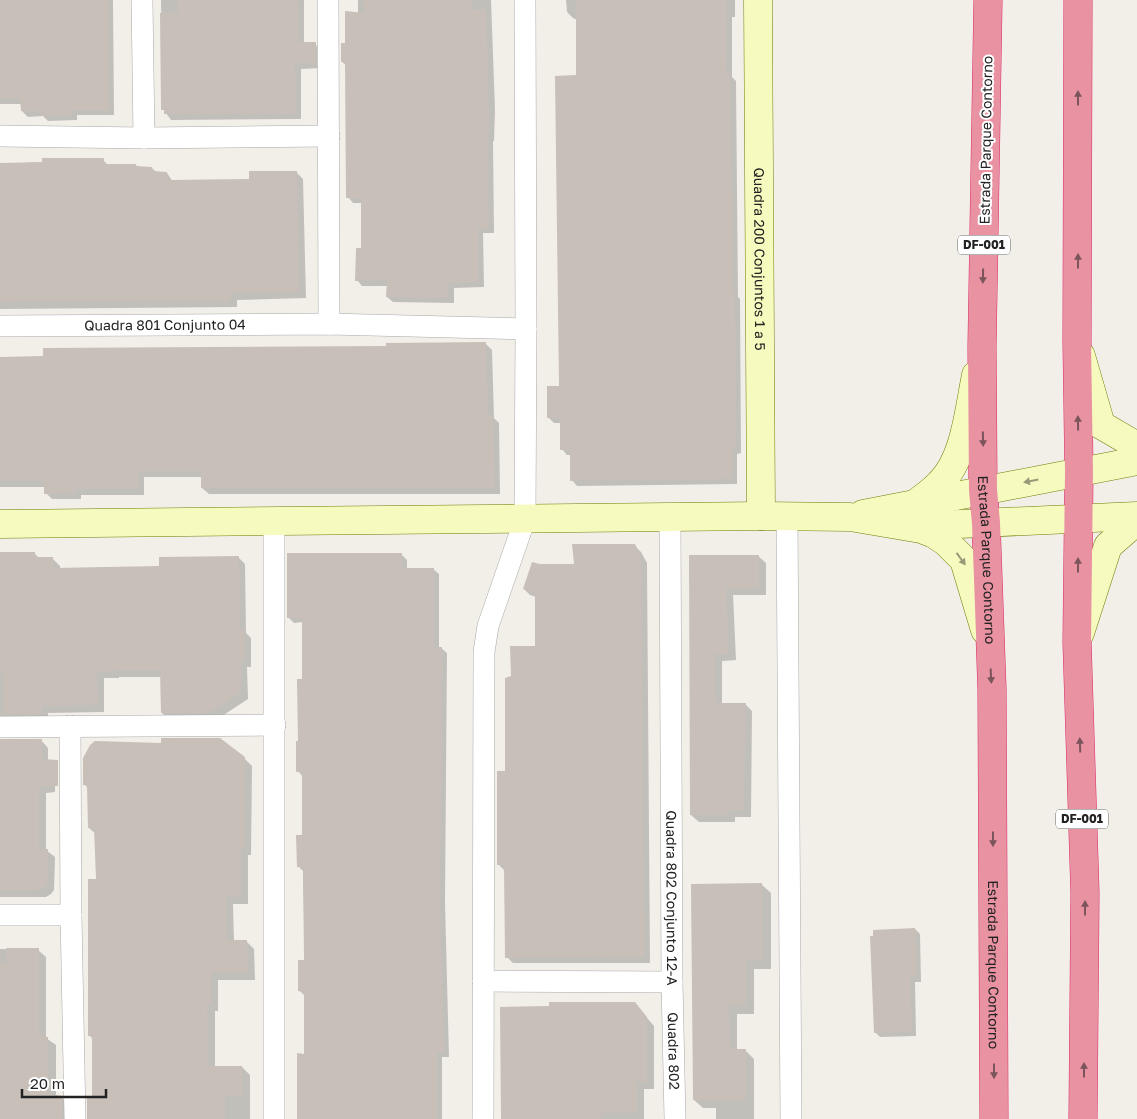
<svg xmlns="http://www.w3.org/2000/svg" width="1137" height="1119" viewBox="0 0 1137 1119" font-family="'Golos Text',sans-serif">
  <rect width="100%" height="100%" fill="#f2efe9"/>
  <!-- shadow -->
  <path fill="#0003" d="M0,0h113l1,115h-37v5l-29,1 -5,-5 -15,1 -6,-6v-7h-22z
    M161,0h143v43l11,1 6,6v18l-20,1v50l-130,1 -8,-11z
    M358,0h133l4,110 -1,31h-1l1,92h-11l1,54 -30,1v15l-61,-1 -6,-5 1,-11h-26l-5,-6 5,-30v-47h-9l-5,-6 -1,-131 -5,-4 16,-49z
    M566,0h169v17h-3v60l4,4 2,216 2,2 1,154 -4,1v30l-160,2 -5,-6 -1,-25h-4l-5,-6 -1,-26h-7l-6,-6 12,-30 17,-310v-57l-4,-2 -6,-6z
    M103,160l5,5h28l2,3h14l5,5h10l6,9 77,-1 46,-9 7,7 3,119 -69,2v7l-237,2v-145z
    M486,344l6,6 2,68 5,5 1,71h-291l-7,-6 1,-11h-59v18h-63v4h-29l-6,-6v-6h-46v-129z
    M634,545l7,7 6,11 3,400h-137l-6,-6 -2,-86 -6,-6 13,-188 24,-30v-50l-6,-2 -6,-6 16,-24h35z
    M34,553l6,6h13l7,7v3l100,-2 78,-10 7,7 1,69 5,5v29h-4l1,32 -32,21h-47l-7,-7 -1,-36h-42v1h-15v34l-56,1v8l-48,3v-170z
    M402,555l5,5v9h26l6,5v74h2l6,5 -2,249 4,155h-7v62h-143l6,-64v-59l-6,-6 6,-29 -2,-90 -5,-5 6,-30 -1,-59 -5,-6 6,-91 -1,-58 -9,1 -6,-6z
    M758,556l8,7v32h-33l3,65 -14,1v43h23l7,7 -1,106h-16v5h-36l-8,-7 -1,-258z
    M41,740l7,8v14l7,6v24l-9,1v57l9,7 -1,33 -3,4 -5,3h-46v-156z
    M244,758l8,8 -1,89h-3v49h-15l1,38h13l7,7 1,31h-37v31h-3v56h27l8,8v44h-161l4,-19v-61l-4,-4 9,-154 -2,-47 -7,-6 -1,-40 -4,-4z
    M762,885l9,8v76h-17v45h-17v36h8l9,9v60h-38v-11h-13l-9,-8z
    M915,929l5,5 1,48h-6l1,54 -36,1 -4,-4z
    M0,949l38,1 8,7v81l10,7v51l5,1 8,8v14h-69z
    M635,1004l19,22v63h-10v30h-141z"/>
  <!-- building -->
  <path fill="#c7bfb8" d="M0,0h108l1,110h-37v5l-31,1v-5h-20l-1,-13h-20z
    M177,0h121l1,42h17v21h-21l1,51h-132v-4h-3l-1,-97h18z
    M364,0h108v10l14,-1 3,94v32h-1l1,93h-11v54l-30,1v15l-62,-1 1,-17 -32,1 1,-33h5v-50h-15l-1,-136h-4v-19h4v-32l19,2z
    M576,0h151l-1,74h4l3,218h2l1,156h-4v31l-162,2v-31h-10v-32h-13v-32h12l-4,-310 21,-1z
    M42,158h62l-1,6h33v2l16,1v4l15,1v8l82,-1v-8h48l2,121 -69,1v8l-230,1v-139l42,-1z
    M486,342l2,73 5,1 2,72h-294v-17h-63l1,18h-64v4l-31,1v-13h-44v-124l43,-1v-8l343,-2v-3z
    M572,544h63l6,12 3,401 -139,1 -1,-93h-7v-94h8v-93l6,-2 -1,-30h25v-53l-12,-4 9,-27 8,2h34z
    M0,552h35v5h18v11l106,-2v-9l80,-1 1,73h4v31h-3v32l-33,21h-47l-1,-43h-47v2h-16l1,33 -56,1v8h-40l2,-7v-34h-4z
    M287,553h115v15h32v79h8l1,31h-2l1,61 -2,157 4,157 -7,-1v67h-140v-66l7,1v-62l-6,-1v-31h6l-1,-93h-6l-1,-32h6v-63h-6v-31h2l-1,-62h5v-61h-15z
    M689,555h70v33h-33l3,66h-14v49h31l-2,107h-15l-1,5h-38z
    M161,738h59l25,19 -1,91h-3v49h-15l1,43h20l1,32 -37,1v31h-4l1,62h34l1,31 -18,-1v23h-138v-21h5v-62h-4v-157h8l-2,-51h-6l-1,-43h-4v-27l7,-13 5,-4 66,2z
    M0,739h42v20l16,1v26h-19v63h9v33l-4,6 -6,2h-38z
    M762,883l1,77 -17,1v44h-17l1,44h16v51h-53l-2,-216z
    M915,928l2,49h-7l2,55 -38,1 -4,-97h3v-6z
    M6,948h33v88l9,1 1,57 13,2v23h-62v-156h7z
    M549,1002h86l12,15v65h-10v31h-36v6h-100l-1,-112 49,-1z"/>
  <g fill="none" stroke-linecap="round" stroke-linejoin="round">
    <!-- street casing -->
    <g stroke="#a9a9a9" stroke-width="22">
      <g id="street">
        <path d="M142,0l2,138"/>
        <path d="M328,0l1,324"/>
        <path d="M0,136l144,2 185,-2"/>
        <path id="s1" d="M0,326l329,-2 197,5"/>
        <path id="s2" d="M670,517l2,465 3,137"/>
        <path d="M787,517l4,602"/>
        <path d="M274,521v598"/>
        <path d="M70,726l1,189 4,204"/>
        <path d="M0,727l275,-2"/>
        <path d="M0,915h71"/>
        <path d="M483,981l189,1"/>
        <path d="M483,1119l1,-467 4,-26 37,-107 1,-190 -1,-329"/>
      </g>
    </g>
    <!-- secondary casing -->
    <g stroke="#707d05" stroke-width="29">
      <g id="secondary">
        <path id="s3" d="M758,0l3,516"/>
        <path d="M1081,356l20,69 36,21"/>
        <path d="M916,503c8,-6 17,-12 24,-20 25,-24 29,-74 36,-108"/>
        <path d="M863,514l274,-53"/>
        <path d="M0,524l761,-8 89,1 71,12 13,5 12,8 18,18 21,70"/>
        <path d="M915,526l222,-10"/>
        <path d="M1080,633l28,-87 23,-20 6,-3"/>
      </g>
    </g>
    <!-- highway casing -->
    <g stroke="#dc2a67" stroke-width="29">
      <g id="highway">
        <path id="s4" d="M988,0l-6,347 1,143 3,33 6,166 2,430"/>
        <path d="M1078,0l-1,342 2,130 -2,170 8,251 -2,226"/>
      </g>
    </g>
    <!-- street -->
    <use href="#street" stroke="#fff" stroke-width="21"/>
    <!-- secondary -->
    <use href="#secondary" stroke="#f7fabf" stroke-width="28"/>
    <!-- highway -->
    <use href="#highway" stroke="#e892a2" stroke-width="28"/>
  </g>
  <!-- one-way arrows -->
  <defs><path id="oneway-solid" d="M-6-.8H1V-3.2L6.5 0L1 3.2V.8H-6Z" transform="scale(1.25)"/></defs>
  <g fill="#7b545c">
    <use href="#oneway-solid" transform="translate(1078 98) rotate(-90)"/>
    <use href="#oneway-solid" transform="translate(1078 261) rotate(-90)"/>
    <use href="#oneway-solid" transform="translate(983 276) rotate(91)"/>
    <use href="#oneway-solid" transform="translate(1078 423) rotate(-91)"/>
    <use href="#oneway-solid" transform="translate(983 439) rotate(89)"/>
    <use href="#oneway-solid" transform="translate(1078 565) rotate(-90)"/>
    <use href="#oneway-solid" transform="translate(991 676) rotate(87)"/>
    <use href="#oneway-solid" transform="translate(1080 745) rotate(-92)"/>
    <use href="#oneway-solid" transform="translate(993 839) rotate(90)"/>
    <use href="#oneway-solid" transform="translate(1085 908) rotate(-90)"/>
    <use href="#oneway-solid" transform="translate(1084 1070) rotate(-90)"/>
    <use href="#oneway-solid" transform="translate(994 1071) rotate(90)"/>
  </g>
  <g fill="#979978">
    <use href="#oneway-solid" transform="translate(1031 481) rotate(169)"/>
    <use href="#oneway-solid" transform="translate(961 559) rotate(54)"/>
  </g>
  <g text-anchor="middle" stroke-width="4" stroke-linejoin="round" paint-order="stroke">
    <!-- shield labels -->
    <g fill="#fff" stroke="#646464" stroke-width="1">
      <rect x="958" y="235.5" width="52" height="19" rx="4"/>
      <rect x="1056" y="809.5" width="52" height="19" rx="4"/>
    </g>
    <g font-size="12" font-weight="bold" fill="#222">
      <text x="984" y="249">DF-001</text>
      <text x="1082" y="823">DF-001</text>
    </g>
    <!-- street labels -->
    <g font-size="14" fill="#222" stroke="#fff">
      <text transform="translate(986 140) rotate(-89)" y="5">Estrada Parque Contorno</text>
      <text dy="5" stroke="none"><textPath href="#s3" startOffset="259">Quadra 200 Conjuntos 1 a 5</textPath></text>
      <text dy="5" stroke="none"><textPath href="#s1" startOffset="165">Quadra 801 Conjunto 04</textPath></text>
      <text dy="5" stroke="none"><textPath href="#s4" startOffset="560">Estrada Parque Contorno</textPath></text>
      <text dy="5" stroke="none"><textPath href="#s2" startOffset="381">Quadra 802 Conjunto 12-A</textPath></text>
      <text dy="5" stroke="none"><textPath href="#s4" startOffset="965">Estrada Parque Contorno</textPath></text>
      <text dy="5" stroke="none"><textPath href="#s2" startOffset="534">Quadra 802</textPath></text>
    </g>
  </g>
  <!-- scale -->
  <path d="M22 1089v8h84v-8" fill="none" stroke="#222222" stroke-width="2.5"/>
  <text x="30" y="1089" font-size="15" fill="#222222" stroke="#ffffff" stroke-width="4" paint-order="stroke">20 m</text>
</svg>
